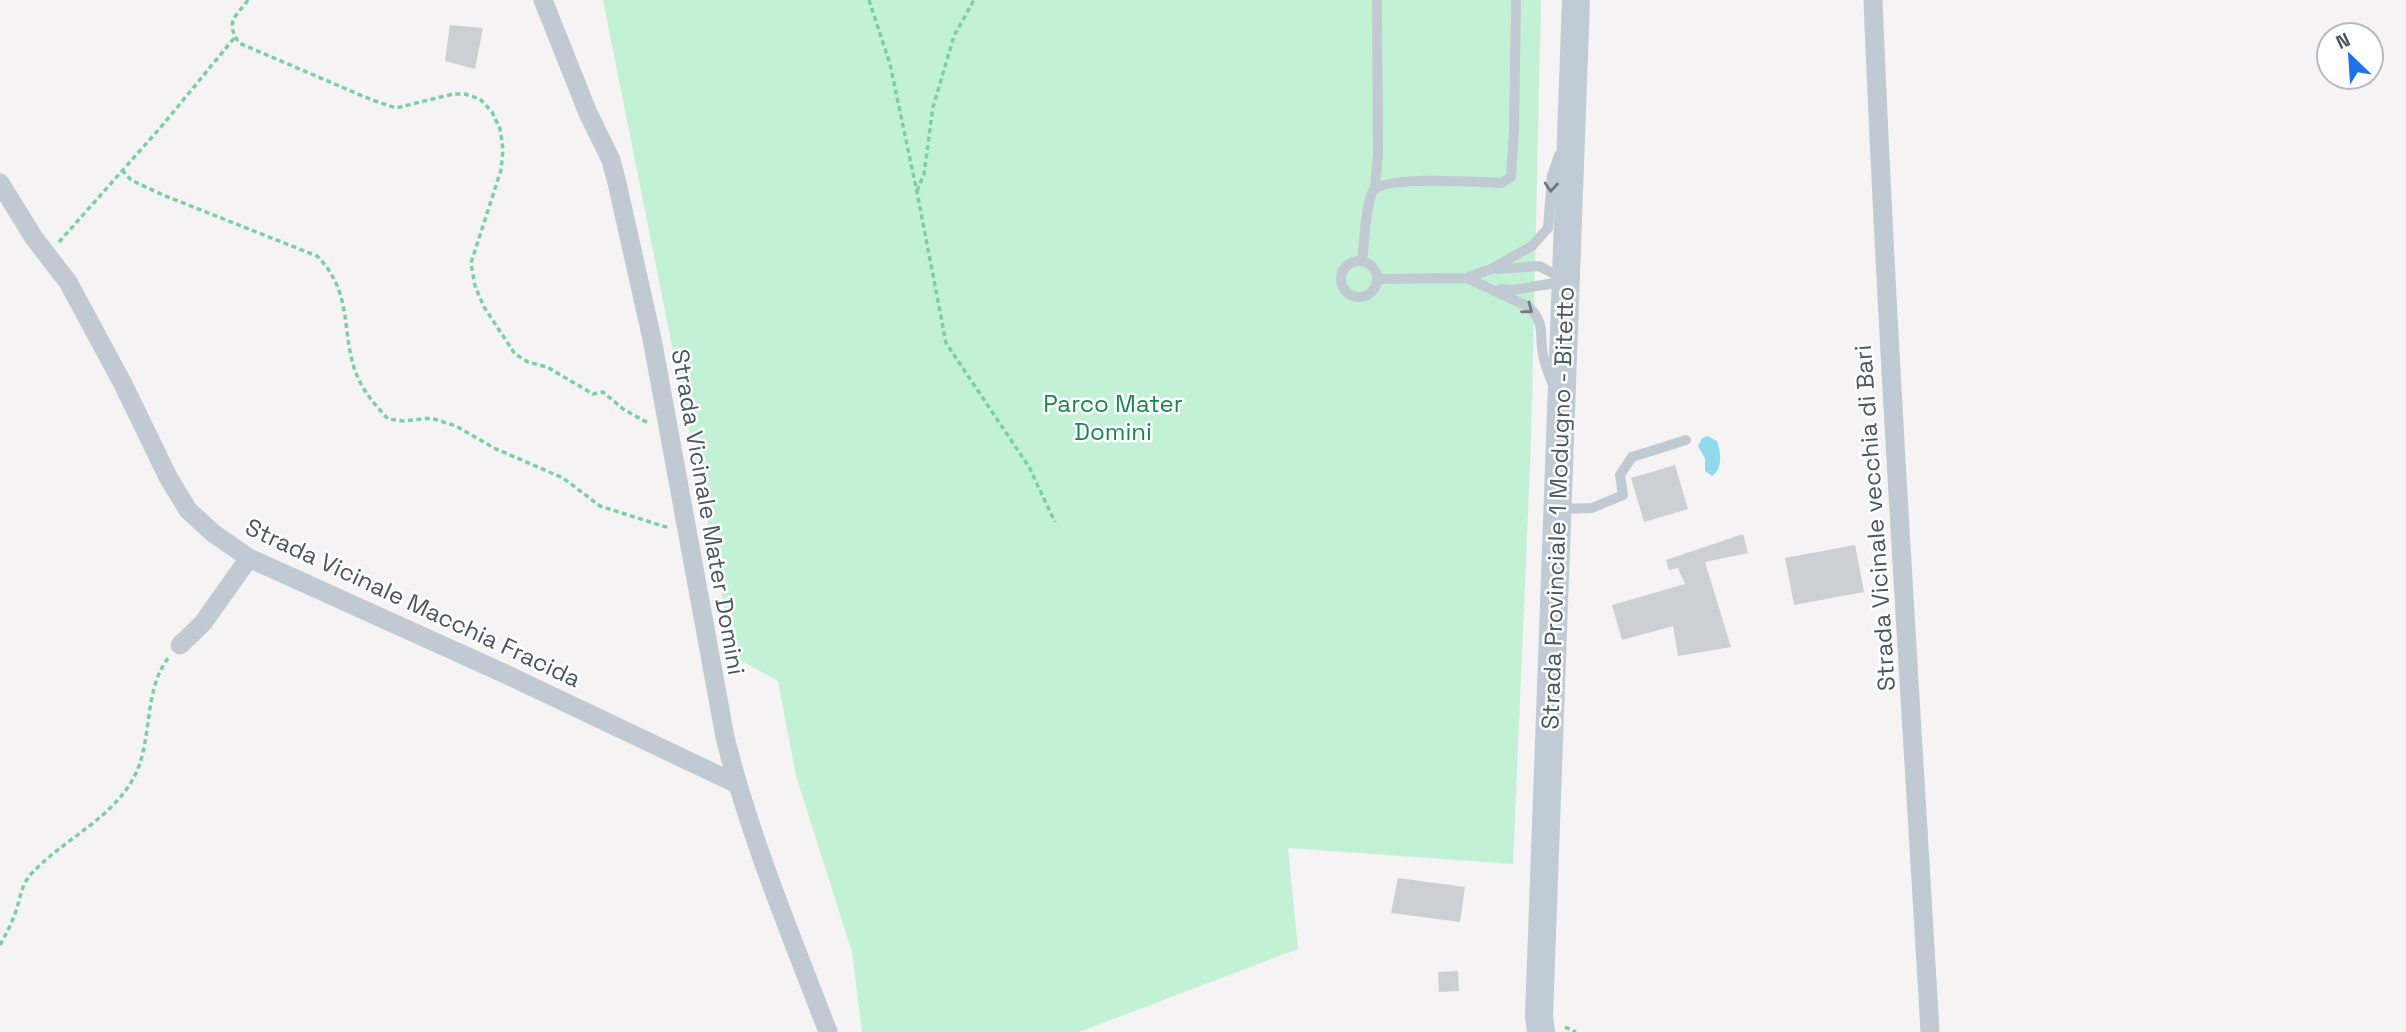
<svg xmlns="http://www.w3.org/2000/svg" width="2406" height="1032" viewBox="0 0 2406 1032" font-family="'Space Grotesk',sans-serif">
  <rect width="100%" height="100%" fill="#f5f3f3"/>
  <!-- green -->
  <path fill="#c3f1d5" d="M603,0h938l-10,443 -18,421 -225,-16 10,101 -219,83h-217l-10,-80 -56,-176 -18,-95 -44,-24z"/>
  <!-- water -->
  <path fill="#90daee" d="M1708,436l9,5c4,12 6,28 -5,35l-7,-5v-13l-7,-12 4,-8z"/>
  <!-- building -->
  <path fill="#cdcfd5" d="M450,25l33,3 -8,41 -30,-8z
    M1675,465l13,44 -44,13 -13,-44z
    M1743,534l5,19 -43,9 26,85 -53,9 -5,-30 -51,14 -10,-35 73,-21 -7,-16 -9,2 -3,-10z
    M1855,545l9,47 -70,13 -9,-47z
    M1398,878l67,9 -5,35 -69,-9z
    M1458,971l1,20 -20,1 -1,-20z"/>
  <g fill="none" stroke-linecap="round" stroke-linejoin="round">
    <!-- path -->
    <path stroke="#7ad0a6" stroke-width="3.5" stroke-dasharray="5 3.5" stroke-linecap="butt" d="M248,0c-13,18 -23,21 -9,43l133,57 24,8 57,-14h12l15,5 12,13 8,17 3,20 -2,21 -30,93 4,23 9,21 31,47 13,8 19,5 46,27 10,-2 20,17 27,15
      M869,0l21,64 28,133 28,146 83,124 26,55
      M122,170l9,10 32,15 154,61c40,40 21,85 44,128 7,13 17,24 27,35l16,2 27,-3 25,8 38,22 69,30 37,28 69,22
      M917,191l7,-17 9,-67 21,-71 20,-36
      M59,242l102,-115 74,-90
      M0,945c6,-11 12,-22 16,-34 5,-15 5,-26 16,-38 32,-34 78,-53 101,-94 21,-37 9,-88 36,-122
      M1565,1027l11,5"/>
    <!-- service -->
    <path stroke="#c1cad2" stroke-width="10" d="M1375,188l3,-33 -1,-155
      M1341 279a18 18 0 1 1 36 0a18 18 0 1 1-36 0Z
      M1362,261c2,-16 4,-58 11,-70 10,-16 106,-9 128,-8l10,-6 3,-46 2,-131
      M1498,269l41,-3 25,13
      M1467,278l62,29c17,17 10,27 14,48 2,10 6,19 9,28
      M1377,279l90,-1 24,-9 41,-23 16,-18 4,-52 7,-21
      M1500,289l13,1 48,-8
      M1559,509l33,-1 31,-13 -3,-20 12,-18 54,-17"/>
    <!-- minor -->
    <path stroke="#c1cad2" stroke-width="19" d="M543,0l45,113 23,47 6,23 35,156 73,398c25,101 66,198 103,295
      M1873,0c14,344 37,688 57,1032
      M0,183l34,55 34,44 55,102 45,93 20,33 25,23 36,25 252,114 236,112
      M180,645l23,-22 46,-65"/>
    <!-- secondary -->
    <path stroke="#c1cbd6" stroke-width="28" d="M1541,1032l-2,-16 37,-1016"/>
  </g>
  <!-- one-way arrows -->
  <defs><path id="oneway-chevron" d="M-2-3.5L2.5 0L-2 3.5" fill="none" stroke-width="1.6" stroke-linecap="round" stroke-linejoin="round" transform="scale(1.75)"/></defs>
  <g stroke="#6e7983">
    <use href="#oneway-chevron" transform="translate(1551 187) rotate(95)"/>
    <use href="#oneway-chevron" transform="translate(1528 309) rotate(37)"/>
  </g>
  <g text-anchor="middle" stroke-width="5" stroke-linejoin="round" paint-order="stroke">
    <!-- park labels -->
    <g font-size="24" fill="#17864f" stroke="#fff">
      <text x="1113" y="412">Parco Mater<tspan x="1113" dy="28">Domini</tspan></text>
    </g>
    <!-- street labels -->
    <g font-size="24" fill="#4a5661" stroke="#fff">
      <text transform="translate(1558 508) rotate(-88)" y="8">Strada Provinciale 1 Modugno - Bitetto</text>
      <text transform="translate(708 512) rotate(80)" y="8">Strada Vicinale Mater Domini</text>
      <text transform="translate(1875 518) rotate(-94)" y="8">Strada Vicinale vecchia di Bari</text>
      <text transform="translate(413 603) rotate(25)" y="8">Strada Vicinale Macchia Fracida</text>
    </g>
  </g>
  <!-- north arrow -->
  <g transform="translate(2350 56) rotate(335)"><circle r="33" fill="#ffffff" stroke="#b7bbc0" stroke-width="2"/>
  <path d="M0-5L12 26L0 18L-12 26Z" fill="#1a73e8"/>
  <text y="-10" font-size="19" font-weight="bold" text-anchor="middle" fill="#4a5661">N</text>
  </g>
</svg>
